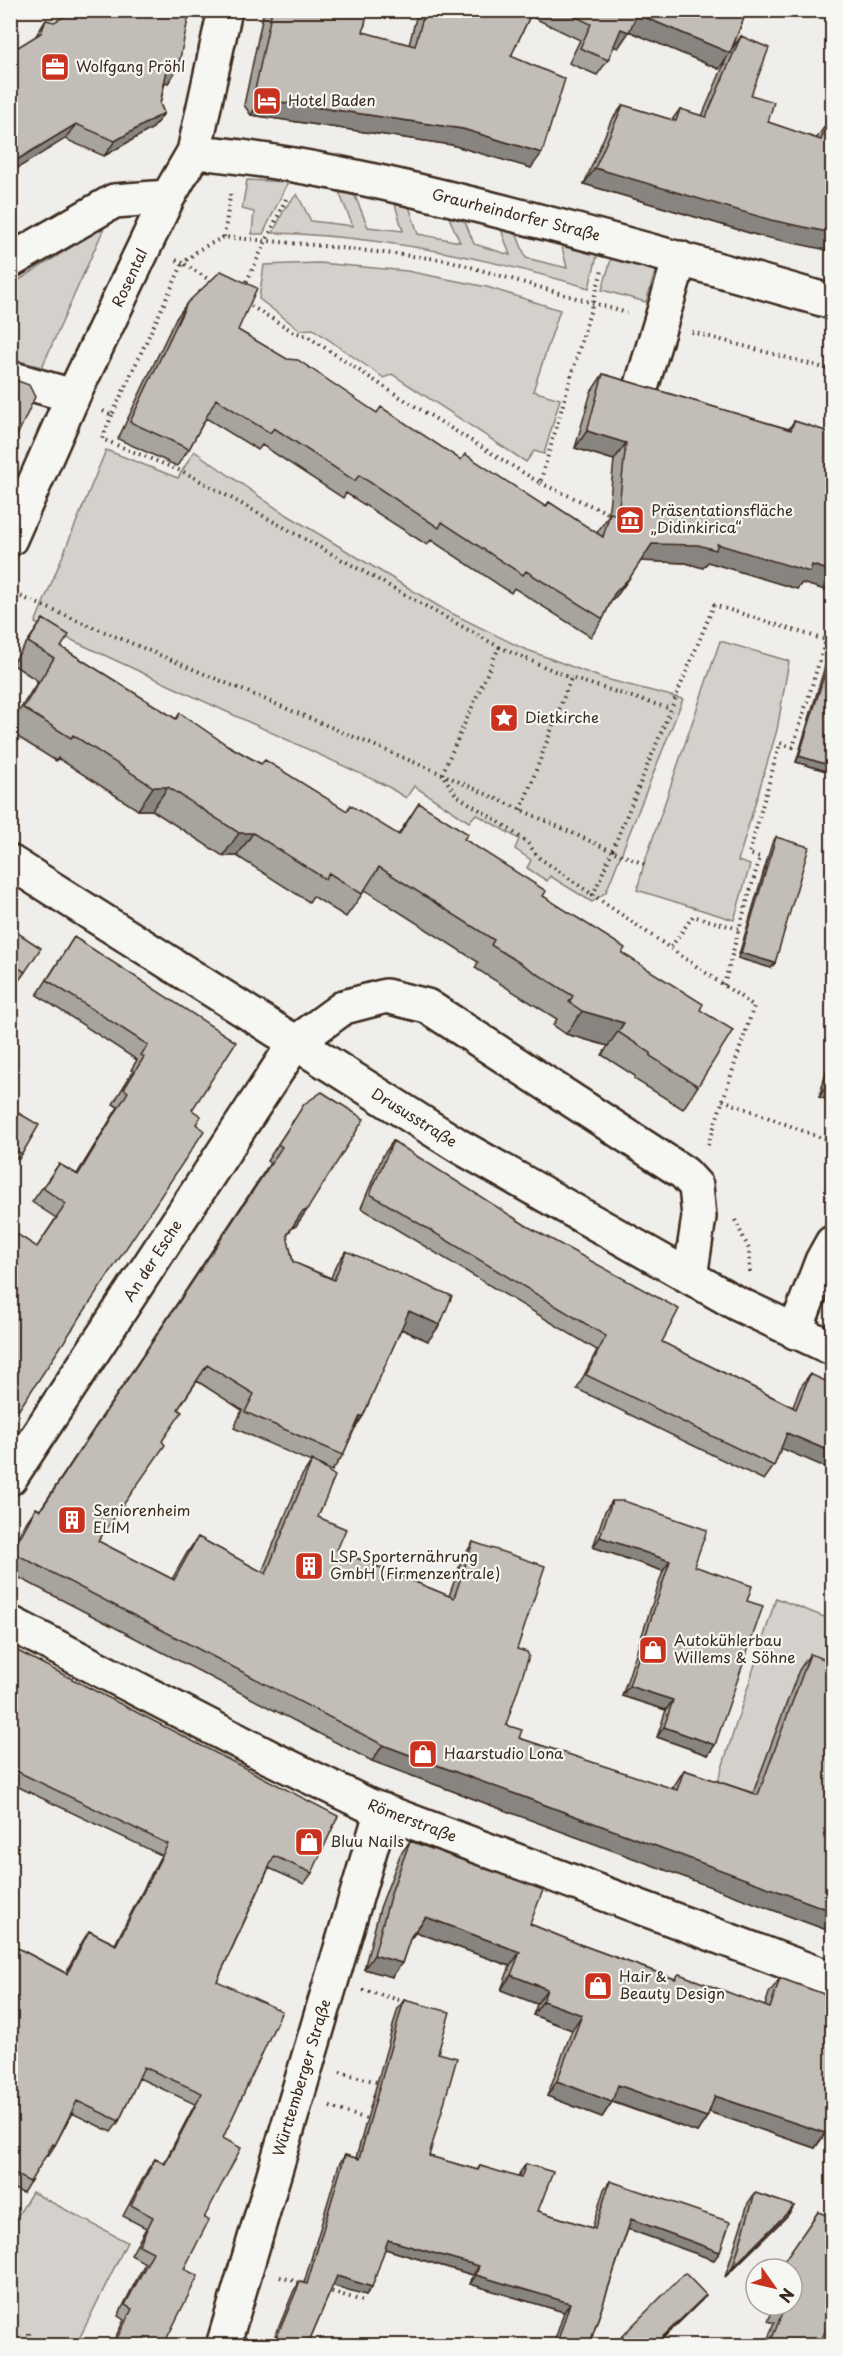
<svg xmlns="http://www.w3.org/2000/svg" width="843" height="2356" viewBox="0 0 843 2356" font-family="'Playpen Sans',sans-serif">
  <rect width="100%" height="100%" fill="#efeeea"/>
  <filter id="ink" filterUnits="userSpaceOnUse"><feTurbulence type="fractalNoise" baseFrequency=".0167" numOctaves="2"/><feDisplacementMap in="SourceGraphic" scale="12" xChannelSelector="R" yChannelSelector="G"/><feConvolveMatrix kernelMatrix="1 2 1 2 8 2 1 2 1" color-interpolation-filters="sRGB"/></filter>
  <g filter="url(#ink)">
    <!-- green -->
    <path fill="#d4d1cc" stroke="#887e75" stroke-width="1.5" d="M247,180l41,2 -25,52h-11l2,-22 -12,-3z
      M339,192l16,4 13,31 35,4 -9,-30 14,2 10,31 42,8 -14,-31 16,3 12,30 36,11 -11,-32 15,5 12,30 41,10 -7,-29 38,13 -9,36c-104,-31 -208,-52 -316,-55l12,-25 12,-14 14,27 42,5z
      M105,226l-63,141 -31,-8v-74z
      M612,256l44,13 -10,33 -44,-12z
      M319,263l88,8 80,16 73,23 -27,81 27,8 -16,55 -10,-3 -8,11 -134,-88 -8,4 -71,-49 -13,1 -41,-31 5,-34z
      M106,450l72,28 16,-27 85,59 166,100 77,38 80,30 81,21 -77,193 -14,10 -42,-26 -3,5 -20,-13 4,-8 -16,-11 4,-10 -43,-25 -7,8 -55,-36 -8,12 -19,-12 -352,-163z
      M720,641l69,20 -12,69 -39,131 12,4 -16,55 -97,-30 7,-26z
      M776,1598l56,22v63l-70,133 -59,12z
      M32,2192l95,50 -51,103h-65v-118z"/>
    <g fill="none" stroke-linecap="round" stroke-linejoin="round">
      <!-- minor casing -->
      <g stroke="#3b2a1e" stroke-width="38">
        <path id="minor" d="M194,152c96,8 189,30 282,53 120,30 238,63 356,97
          M10,261l104,-60 54,-4
          M10,378l63,18
          M641,388l39,-130
          M10,539l63,-143 95,-199 26,-45 31,-142
          M10,862l449,284 277,157 96,45
          M795,1332l27,-71 10,-18
          M10,1478l285,-435 49,-36 42,-11 41,10 257,167 12,13 3,31 -9,60
          M223,2346l159,-536"/>
      </g>
      <!-- major casing -->
      <g stroke="#3b2a1e" stroke-width="38">
        <path id="major" d="M10,1623l261,135 99,48 462,173"/>
      </g>
      <!-- path -->
      <path stroke="#3b2a1e" stroke-width="4" stroke-dasharray="1.5 4.5" stroke-linecap="butt" d="M224,237l7,-47
        M176,260l7,3 17,-14 24,-12 90,8 133,15 180,53
        M244,287l42,-88
        M246,303l48,29 13,4 85,56 148,91 62,-212
        M692,332l140,38
        M103,411l9,4 71,-152 31,20
        M112,415l-10,24 84,34 313,174 -57,127 14,21 46,29 25,18 11,15 55,38
        M540,483l68,30
        M10,592l432,182 170,77 -19,44 161,111 -47,142
        M499,647l72,31
        M521,810l50,-132 100,31
        M644,864l-32,-13 102,-246 118,37
        M671,947l22,-31 46,13 21,-72 -11,-3 31,-111 13,4 33,-107
        M724,985l15,-56
        M723,1100l109,42
        M735,1220l14,29 1,23
        M363,1990l44,12
        M340,2072l37,10
        M330,2107l37,12
        M280,2277l25,7
        M326,2290l37,11
        M29,2333v13"/>
      <!-- minor -->
      <use href="#minor" stroke="#f6f6f2" stroke-width="33"/>
      <!-- major -->
      <use href="#major" stroke="#f6f6f2" stroke-width="33"/>
      <!-- tram -->
      <path stroke="#3b2a1e" stroke-width="1.5" d="M10,16l9,-6"/>
    </g>
    <!-- wall -->
    <path fill="#a7a39d" stroke="#3b2a1e" stroke-width="1.5" fill-rule="evenodd" d="M264,10h104l-5,22 46,13 8,-31 -7,-4h337l-15,39 9,-13 10,59 17,27 48,17 11,-16 5,3 -72,110 -176,-52 27,-63 12,-16 49,15 8,-11 22,7 25,-59 -8,12 -90,-38 -11,17 -4,-2 -6,14 -11,15 -28,-12 11,-23 -50,-24 -19,40 20,112 -79,-23 -201,-30 -7,-10z
      M46,20l132,48 -10,15 -3,-1 -5,22 4,9 -11,15 -49,28 -39,-17 -30,-102z
      M187,303l51,27 139,83 168,94 4,-5 48,32 1,-3 10,-14 6,-57 -39,-12 16,-56 12,-18 186,55 5,-8 38,12v159l-30,-9 -5,6 -89,-27 -5,6 -17,-5 -45,-2 -23,33 -7,8 -8,17 -12,18 -77,-49 -3,5 -80,-53 -4,5 -81,-52 -3,5 -81,-53 -4,5 -52,-32 -17,31 -12,17 -59,-27 57,-119z
      M43,619l18,28 115,72 51,26 119,66 52,24 21,-32 45,36 236,171 -2,76 -15,23 -49,-30 1,-3 -33,-21 6,-9 -42,-12 -13,-9 4,-6 -82,-51 3,-6 -113,-72 -19,27 -33,-21 -4,6 -72,-46h-14l-71,-46h-14l-80,-52 -2,3 -46,-29v-7l28,-44 -26,-17z
      M829,660l3,1v107l-2,4 -34,-10 29,-96z
      M776,837l-1,126 -4,5 -33,-10 34,-115z
      M10,928l15,44 -11,15 -4,-2z
      M74,937l118,173 -155,137 19,-29 -24,-16 27,-38 18,10 41,-67 -5,-3 20,-33 -2,-1 6,-10 -100,-65z
      M832,1052v49l-13,-4z
      M10,1108l12,46 -3,5 -9,-4z
      M293,1121l3,105 -4,2 -5,7 6,27 38,16 4,-11 11,-16 82,90 -27,-12 -38,87 -9,14 -11,25 -11,16 -12,-6 -2,52 19,33 112,46 13,-37 11,-17 44,107 -11,76 13,13 153,51 12,-19 69,23 46,-123 11,-16 22,278 -460,-171 -362,-188v-23l15,-26 11,-16 4,2 230,-347 -3,-2zM197,1381l45,29 -8,18 77,34 -10,15 -39,95 -64,-35 -11,16 -15,26 -74,-38 64,-100 16,-32z
      M393,1141l269,201 131,65 7,-19 10,-14 -36,92 -10,14 -187,-91 20,-39 -236,-142 22,-53z
      M612,1501l82,65 53,35 -32,144 -7,10 -51,-18 9,-27 -44,-14 41,-125 -70,-24 12,-36z
      M10,1647l302,226 -8,11 -35,-16 -52,113 6,157 -19,80 -20,51 -21,77h-52l13,-26 -6,-4 27,-53 -14,-8 15,-27 -23,-12 25,-47 7,-10 9,4 31,-59 -56,-26 -20,43 -8,11 -39,-19 -17,32 -7,11 -2,-1 -23,38 -13,-6v-243l56,29 16,-31 7,-11 26,13 46,-89 -151,-72z
      M410,1841l120,83 49,20 96,35 90,27 4,-13 11,-15 52,157 -6,-2 -11,15 -106,-36 -2,5 -10,15 -85,-30 -10,15 -55,-21 25,-66 -39,-15 4,-11 -36,-14 9,-24 -94,-34 -6,7 -8,24 -10,14 -28,-8 16,-61 20,-53z
      M404,2000l34,53 -9,103 48,14 3,-4 38,12 2,-6 6,-8 12,47 54,17 12,-39 6,-8 104,79 -86,-31 -39,117h-36l11,-34 -94,-28 3,-9 -88,-26 -19,46 -33,-10 -26,61h-36l23,-56 6,-8 4,1 35,-119 6,-9 11,3 42,-150z
      M755,2193l39,13 -7,10 -62,61 23,-74z
      M818,2212l1,134h-54l9,-23 -6,-2 7,-16h17v-36h-13z
      M706,2295l-4,5 -47,46h-33l-4,-5 4,-5z"/>
    <!-- shaded-wall -->
    <path fill="#888480" stroke="#3b2a1e" stroke-width="1.5" d="M637,14l93,39 -11,16 -93,-39z
      M621,29l8,3 -11,16 -7,-3z
      M168,65l10,3 -10,15 -11,-2z
      M261,99l202,30 79,24 -11,15 -79,-23 -201,-30z
      M164,113l-11,15 -49,28 11,-15z
      M76,124l-11,15 -55,34v-9z
      M595,168l237,65v18l-72,-15 -176,-52z
      M587,431l39,12 -12,17 -39,-12z
      M652,544h65l95,21 20,6v21l-30,-9 -5,6 -89,-27 -5,6 -17,-5 -46,-2z
      M631,576l-13,18 -16,17 12,-17z
      M799,756l33,10v2l-2,4 -34,-10z
      M153,787h15l-16,23h-14z
      M239,833h14l-16,23h-14z
      M741,953l34,10 -4,5 -33,-10z
      M582,1011l42,12 -16,23 -42,-12z
      M831,1079l1,1v21l-13,-4z
      M307,1210l-11,16 -5,2 11,-16z
      M409,1311l31,14 -12,16 -31,-14z
      M360,1416h3l-11,16z
      M787,1433l45,19v18l-54,-23z
      M600,1537l70,24 -7,10 -70,-24z
      M629,1686l44,14 -7,10 -44,-14z
      M664,1727l51,18 -7,10 -51,-18z
      M383,1745l449,166v21l-460,-171z
      M426,1917l94,35 -10,14 -94,-34 -15,18z
      M374,1955l28,8 -10,14 -28,-8z
      M511,1975l36,14 -10,15 -36,-14z
      M543,2001l39,14 -10,15 -39,-15z
      M557,2081l55,21 -10,15 -55,-21z
      M618,2085l89,32 -10,15 -89,-32z
      M715,2096l110,37 -10,15 -111,-38z
      M831,2117h1v18l-11,-4z
      M794,2206l-7,10 -62,61 8,-10z
      M631,2219l89,33 -6,8 -89,-32z
      M388,2240l91,26 -6,9 -91,-27z
      M476,2275l94,28 -6,9 -94,-28z
      M337,2276l35,11 -6,8 -35,-10z
      M706,2295l-4,5 -47,46h-2z"/>
    <!-- building -->
    <path fill="#c2bdb7" stroke="#3b2a1e" stroke-width="1.5" d="M77,10h113l-12,58 -10,-3 -8,39 4,9 -49,28 -39,-17 -66,40v-112l31,-19 5,-13 8,2z
      M272,10h96l-5,22 52,14 10,-36h94l11,6 -19,40 54,23 -23,74 -79,-24 -202,-30 -6,-9z
      M562,10h185l-17,43 -93,-39 -8,18 -8,-3 -13,31 -28,-12 11,-24z
      M741,36l28,12 -18,47 23,7 -6,20 53,18 6,-17 5,3v107l-61,-13 -176,-52 28,-63 53,16 4,-12 26,8z
      M221,271l36,17 -19,42 49,29 11,1 79,53 4,-6 80,53 4,-6 81,53 3,-5 54,35 7,-24 8,2 8,-72 -39,-12 16,-57 188,56 3,-9 38,12v138l-20,-6 -2,7 -93,-28 -1,6 -18,-5 -46,-1 -21,32 -17,18 -11,25 -77,-48 -3,4 -81,-53 -3,6 -80,-53 -4,6 -81,-53 -4,5 -54,-34 -27,50 -59,-27 57,-119z
      M10,378l19,7 6,12 -25,54z
      M43,619l26,16 -8,12 115,72 4,-6 47,32 34,19 4,-4 82,51 3,-6 49,30 20,-32 49,31 -4,5 82,52 -3,5 82,52 -3,5 81,51 -3,6 33,20 -35,56 -48,-30 1,-3 -33,-21 6,-9 -42,-12 -13,-9 4,-6 -82,-51 3,-5 -115,-73 -17,27 -33,-21 -4,6 -72,-46h-14l-71,-46h-15l-80,-52 -2,3 -48,-30 31,-50 -26,-16z
      M829,660l3,1v105l-33,-10z
      M776,837l33,10 -34,116 -34,-10z
      M10,928l31,20 -16,24 -8,-5 -7,11z
      M74,937l162,105 -44,68 9,6 -5,8 8,7 -194,292v-179l7,-10 20,13 29,-43 -23,-16 16,-24 19,11 50,-83 -4,-3 20,-32 -3,-2 7,-10 -101,-65z
      M322,1092l42,27 -57,91 -5,2 -15,23 6,27 41,18 12,-29 106,45 -12,29 -31,-14 -46,105h-3l-17,39 -98,-43 9,-18 -47,-29 -29,44 4,3 -20,29 3,4 -67,96 76,39 24,-43 68,37 46,-114 23,16 -17,41 28,12 -9,21 117,48 19,-56 72,24 -28,83 10,3 2,4 -23,69 16,5 -3,8 158,52 7,-20 74,25 52,-141 22,8v249l-449,-166 -371,-193 24,-44 4,3 242,-364 -4,-3 18,-27 8,-13z
      M10,1108l29,17 -17,29 -12,-7z
      M393,1141l134,85 152,83 -17,33 134,67 14,-35 22,10v68l-45,-19 -13,33 -188,-91 20,-39 -236,-142z
      M612,1501h12l83,29 -13,36 58,20 -5,15 16,5 -48,139 -51,-18 9,-27 -44,-14 41,-125 -70,-24z
      M10,1647l328,169 -26,57 -38,-17 -57,125 65,30 -59,127 18,10 -37,70 5,2 -25,49 14,7 -35,70h-50l19,-37 -7,-4 28,-53 -14,-7 14,-28 -22,-12 24,-46 10,5 37,-71 -58,-26 -25,54 -42,-20 -22,44 -2,-1 -23,38 -20,-10v-228l57,30 22,-43 27,14 52,-101 -158,-76z
      M410,1841l133,49 -13,34 49,20 96,35 4,-5 91,34 10,-30 52,19v120h-1l-6,16 -110,-37 -8,21 -89,-32 -6,17 -55,-21 25,-66 -39,-14 4,-12 -36,-14 9,-23 -94,-35 -15,19 -9,27 -28,-8 17,-62z
      M404,2000l46,12 -12,41 19,5 -28,98 49,14 2,-4 41,12 5,-14 27,8 -15,39 57,18 15,-48 120,41 -10,30 -89,-33 -42,127h-33l14,-43 -94,-28 3,-9 -91,-26 -16,47 -35,-11 -30,70h-34l27,-64 7,2 38,-129 14,4z
      M755,2193l39,13 -61,61z
      M818,2212l14,5v97l-13,32h-50l14,-35 -6,-3 1,-3h14v-36l-13,-1z
      M685,2273l21,22 -53,51h-22l-9,-10z"/>
  </g>
  <!-- icons -->
  <defs>
    <g id="office-square" transform="scale(1.5)"><rect x="-9" y="-9" width="18" height="18" rx="4" fill="#c8321e" stroke="#f6f6f2"/><path d="M-6-3h4V-5.5h4V-3h4V5H-6ZM-1-4.5V-3h2v-1.5ZM-6 0V1H6V0Z" fill="#fff"/></g>
    <g id="hotel-square" transform="scale(1.5)"><rect x="-9" y="-9" width="18" height="18" rx="4" fill="#c8321e" stroke="#f6f6f2"/><path d="M-6-4.5h1.5V1H6V5H4.5V3h-9V5H-6ZM-4 0a1.8 1.8 0 1 1 3.6 0ZM.5 0V-2.5h3Q6-2.5 6 0Z" fill="#fff"/></g>
    <g id="museum-square" transform="scale(1.5)"><rect x="-9" y="-9" width="18" height="18" rx="4" fill="#c8321e" stroke="#f6f6f2"/><path d="M0-6L6-3V-2H-6V-3ZM-5-1h2V3h-2ZM-1-1h2V3h-2ZM3-1h2V3H3ZM-6 4H6V6H-6Z" fill="#fff"/></g>
    <g id="sight-square" transform="scale(1.5)"><rect x="-9" y="-9" width="18" height="18" rx="4" fill="#c8321e" stroke="#f6f6f2"/><path d="M0-6L1.8-2.2L6-1.7L2.9 1.2L3.7 5.4L0 3.3L-3.7 5.4L-2.9 1.2L-6-1.7L-1.8-2.2Z" fill="#fff"/></g>
    <g id="building-square" transform="scale(1.5)"><rect x="-9" y="-9" width="18" height="18" rx="4" fill="#c8321e" stroke="#f6f6f2"/><path d="M-4-6H4V6H1V3H-1V6H-4ZM-2.5-4.3h1.7v1.8h-1.7ZM.8-4.3h1.7v1.8H.8ZM-2.5-1h1.7V.8h-1.7ZM.8-1h1.7V.8H.8Z" fill="#fff"/></g>
    <g id="shop-square" transform="scale(1.5)"><rect x="-9" y="-9" width="18" height="18" rx="4" fill="#c8321e" stroke="#f6f6f2"/><path d="M-5-2.5h2.3a2.7 3.5 0 0 1 5.4 0H5L5.5 6h-11ZM-1.5-2.5h3a1.5 2.3 0 0 0-3 0Z" fill="#fff"/></g>
  </defs>
  <g fill-rule="evenodd">
    <use href="#office-square" x="55" y="67"/>
    <use href="#hotel-square" x="267" y="101"/>
    <use href="#museum-square" x="630" y="520"/>
    <use href="#sight-square" x="504" y="718"/>
    <use href="#building-square" x="72" y="1520"/>
    <use href="#building-square" x="309" y="1566"/>
    <use href="#shop-square" x="653" y="1650"/>
    <use href="#shop-square" x="423" y="1754"/>
    <use href="#shop-square" x="309" y="1842"/>
    <use href="#shop-square" x="598" y="1986"/>
  </g>
  <g text-anchor="middle" stroke-width="4.5" stroke-linejoin="round" paint-order="stroke">
    <!-- poi labels -->
    <g font-size="15" fill="#3b2a1e" stroke="#f6f6f2" text-anchor="start">
      <text x="76" y="72">Wolfgang Pröhl</text>
      <text x="288" y="106">Hotel Baden</text>
      <text x="651" y="516">Präsentationsfläche<tspan x="651" dy="17">„Didinkirica“</tspan></text>
      <text x="525" y="723">Dietkirche</text>
      <text x="93" y="1516">Seniorenheim<tspan x="93" dy="17">ELIM</tspan></text>
      <text x="330" y="1562">LSP Sporternährung<tspan x="330" dy="17">GmbH (Firmenzentrale)</tspan></text>
      <text x="674" y="1646">Autokühlerbau<tspan x="674" dy="17">Willems &amp; Söhne</tspan></text>
      <text x="444" y="1759">Haarstudio Lona</text>
      <text x="330" y="1847">Bluu Nails</text>
      <text x="619" y="1982">Hair &amp;<tspan x="619" dy="17">Beauty Design</tspan></text>
    </g>
    <!-- street labels -->
    <g font-size="15" fill="#3b2a1e" stroke="#f6f6f2">
      <text transform="translate(516 215) rotate(14)" y="5">Graurheindorfer Straße</text>
      <text transform="translate(130 278) rotate(-65)" y="5">Rosental</text>
      <text transform="translate(414 1118) rotate(32)" y="5">Drususstraße</text>
      <text transform="translate(153 1261) rotate(-57)" y="5">An der Esche</text>
      <text transform="translate(412 1821) rotate(21)" y="5">Römerstraße</text>
      <text transform="translate(302 2078) rotate(-73)" y="5">Württemberger Straße</text>
    </g>
  </g>
  <!-- margin -->
  <rect width="843" height="2356" fill="none" stroke="#f6f6f2" stroke-width="36"/>
  <rect x="18" y="18" width="807" height="2320" fill="none" stroke="#3b2a1e" stroke-width="2" filter="url(#ink)"/>
  <!-- north arrow -->
  <g transform="translate(774 2287) rotate(124)"><circle r="28" fill="#f6f6f2" stroke="#aba49d" stroke-width="1.5"/>
  <path d="M0-4.5L10 22L0 15L-10 22Z" fill="#c8321e"/>
  <text y="-9" font-size="16" font-weight="bold" text-anchor="middle" fill="#3b2a1e">N</text>
  </g>
</svg>
